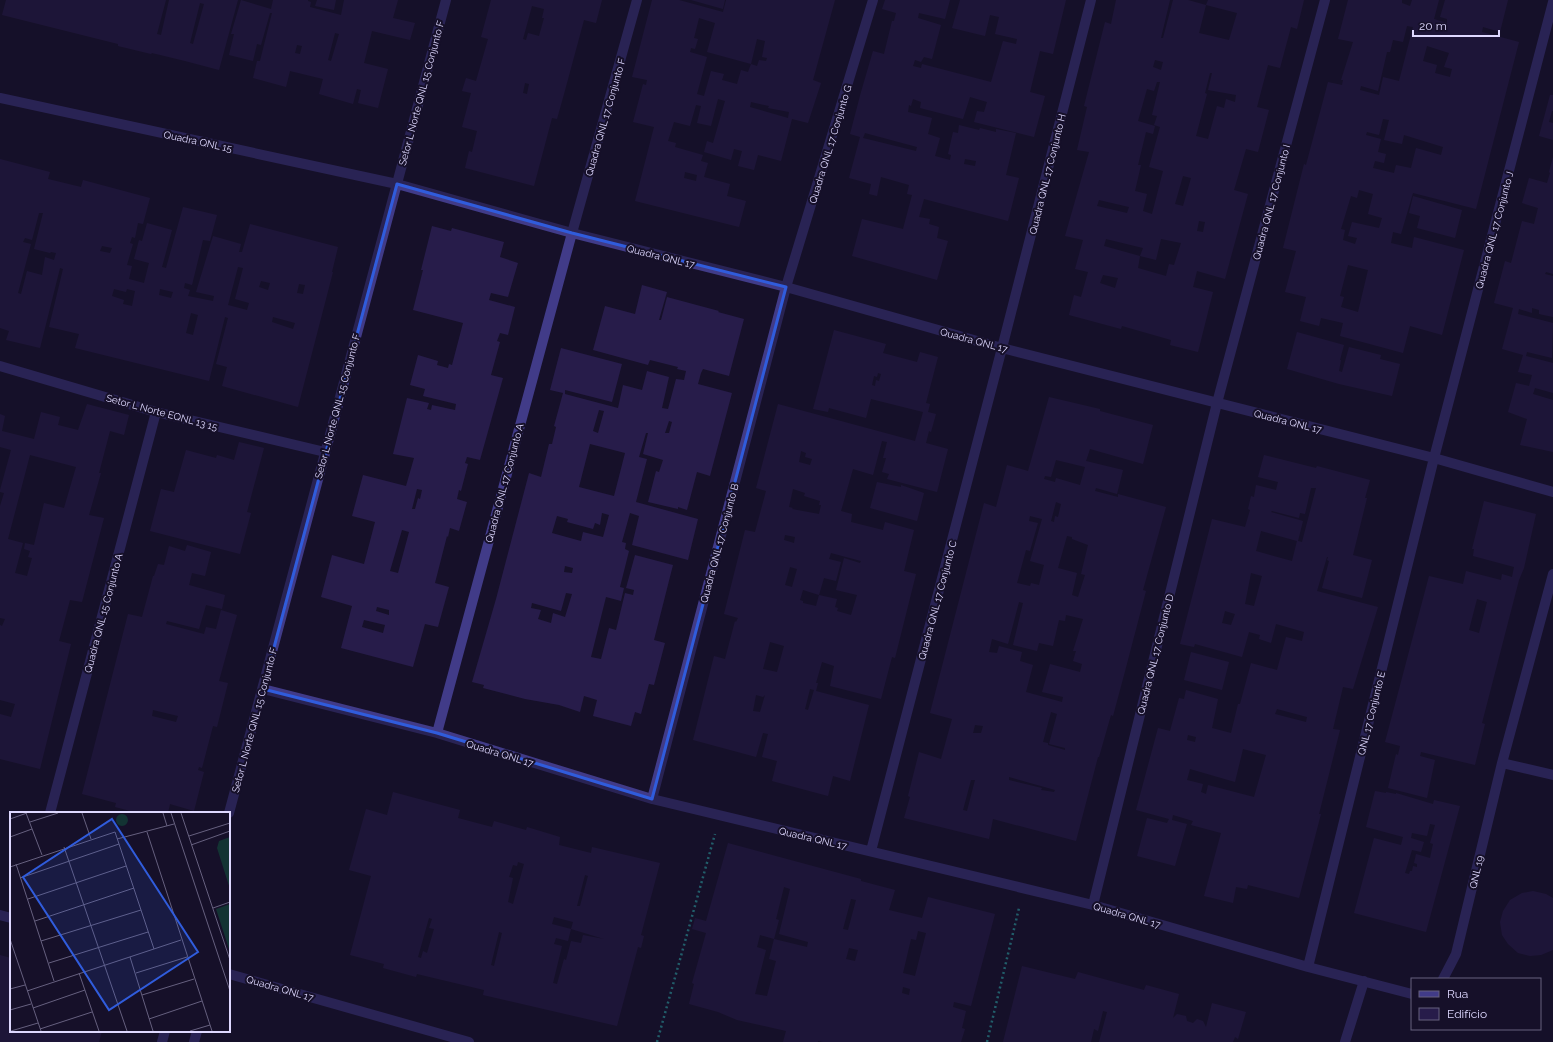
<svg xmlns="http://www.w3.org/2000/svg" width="1553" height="1042" viewBox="0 0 1553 1042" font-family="Raleway,sans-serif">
  <rect width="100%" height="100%" fill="#161029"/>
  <!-- building -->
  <path fill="#271c4a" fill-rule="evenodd" d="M6,0h160l-9,34 4,1 8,-35h69l-19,70 -34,-9 -33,-8 -1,1 -33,-8v-2l-116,-29zM200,3l4,1 -11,40 -3,-1z
    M241,0l30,9 2,-9h35v1l3,1 -1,5 31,8 3,-15h54l-5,18 22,5 -5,17 -38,-9 -8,32 24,6 -10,39 -20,-5 3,-13 -4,-1 -4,15 -34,-10 4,-15 -33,-8 -4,16 -33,-9 4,-17h3l12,-48h-2l-9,32 -4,-1 -4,17 -24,-6 5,-21h-3zM335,33l4,1 -8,27 -3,-1zM297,45l5,1 -2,8 -5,-1z
    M317,0h19l-2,10 -19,-4z
    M491,0h111l-6,23 -12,-3 -20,74 -7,25 -5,-1 -18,68 -69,-18 4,-17 3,1 5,-21 -15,-4 9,-34 -9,-2 4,-13 10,3 12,-42 -7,-2zM532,6l12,3 -2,9h2l-5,18 -11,-3 -2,7 -3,-1zM525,83l4,1 -2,10 -4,-1z
    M652,0h27l44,12 3,-12h109l-22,80 8,3 -13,40 -16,-4 -11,42 -23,-6 -4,15 -16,-4 4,-15 -8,-2 -3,11 -27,-8 3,-11 6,2 12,-42 -7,-2 -7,27 -14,-3 4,-17 -5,-1 -6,21 -16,-4 -6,19 8,2 -1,4 28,8 -2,6 7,2 -4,14 26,7 -3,12 19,5 -7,26 -104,-26 19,-74 -21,-5 10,-38 3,1 1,-5 -15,-3zM699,18l16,5 -8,29 44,12 6,-25 8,2 -3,16 5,1 -1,3 -7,-1 -2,6 -6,-2 -3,8 -7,-2 -4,14 -15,-4 2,-6 -13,-3 -7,25 -7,-2 10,-37 -17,-5 1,-4 4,1 3,-10 -4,-1zM751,102l18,4 -1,2 21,4 -1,6 -38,-11zM685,172l12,3 -1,6 -12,-3z
    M691,0h34l-2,9z
    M885,0h65l-5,19 -26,-6 -1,5 23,7 -9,34 -8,-2 -3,5 -6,-2 -2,6 8,2 1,-4 69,18 12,-41 13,3 1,-5 -22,-5 4,-17 -9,-2 -5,21 -33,-8 8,-28h106l-13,54 -13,-3 -10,41 15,4 -11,41 -60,-15 3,-11 7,1 3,-10 -17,-5 -7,22 -43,-11 1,-6 -8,-3 -2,7 -2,-1 -1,7 24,6 -4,16 12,4 -5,18 15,4 1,-5 -3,-1 5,-22 5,1 1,-8 20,5 1,-2 16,4v-3l20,4 -10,42 13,3 -11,43 -84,-22 -5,18 11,2 -1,5 10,3 -2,11 11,3 -11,39 -85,-24 10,-37 41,10 9,-34 -5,-1 2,-9 -28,-8 -4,19 -8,-2 2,-10 -22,-6 11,-41 -10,-3 11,-42 12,-41 11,3 8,-33h2l2,-8 -14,-4zM865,133l52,14 -1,4 -53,-13zM965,159l11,2 -1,5 -11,-2z
    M1116,0h54l-9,38h2l10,-38h15l18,5 2,-5h96l-7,29 -6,-2 -11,41 -12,-3 -11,42 12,3 -11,42 -12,-3 -12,41 14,4 -23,85 -28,-8 -4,16 20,5 -15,60 -28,-7 1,-5 -49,-14 -1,3 -52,-14 5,-20 7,2 7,-25 -13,-3 8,-29 -18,-4 24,-84 -12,-2 10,-43 -3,-1 21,-84 6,2zM1206,5l31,8 -8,27 -30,-7zM1155,60l8,2 -2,8 -8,-3zM1210,73h2l-4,17 28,5 -1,7 -9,-3 -2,9 -7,-2 -9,33 -12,-3 11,-42 -2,-1zM1157,82h3l-8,33 5,1 -3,9 6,2 -11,40 14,4 -11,43 -9,-3 4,-17 -12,-3 6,-26h-3l8,-33 7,2 2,-8 -17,-5 9,-32 7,2zM1183,176l8,2 -8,28 -8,-2zM1099,200l30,7 -2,6 -30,-7zM1199,221l6,1 -2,10 -6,-1zM1106,239l37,9 -3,8 16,4 5,-21 20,4 -7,22 -5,-1 -3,12 -28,-8 2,-12 -36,-10zM1103,275l15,3 -3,10 -15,-5z
    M1348,0h54v3l8,3 2,-6h27l-5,19 13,4v-4l-7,-2 5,-17h63l-8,32 -17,-5 -1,5 37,10 -43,167 -63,-16 -12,41 -8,-2 -2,11 21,5 2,-11 50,13 -22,85 -32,-9 -7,27 -63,-17 3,-13 -22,-5 -2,8 -19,-5 6,-24 -21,-5 11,-41 -13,-3 21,-84 2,1 22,-83 14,3 1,-5h-2l12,-38 -15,-3zM1407,26l6,1 -14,54 -16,-4 -4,18 -19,-5 1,-4 17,5 9,-39h3l3,-12 10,2zM1427,46l22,7 -5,14 8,2 -2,8 -15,-4 2,-8 -14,-4zM1383,119l6,1 -5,20 18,4 2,-9 39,12 -2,8 -25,-7 -5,20 -15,-3 -2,8 -21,-5 2,-7 9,2 2,-9 -8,-2 3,-13 -15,-4 1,-3 12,3zM1359,190l14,4 -5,20 14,4 -3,10 -27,-6 -4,14 9,2 -2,6 -12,-4 2,-10 -4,-1 10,-33 6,2zM1348,265l20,5 -10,42 -17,-5 3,-10 -4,-1z
    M1550,95h3v16h-1l-3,11 4,1v17l-14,-4z
    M1553,157v117l-7,-2 -1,2 8,2v41l-14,-3v-4l-7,-2v5l-13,-4 -1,5 35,9 -1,35 -25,-6 -1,4 27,7v30l-18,-5 -2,6 20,6v52l-33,-7 7,-26 -19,-7 8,-29 13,3 3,-11 -14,-3 5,-17 -21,-6 11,-41 -19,-5 11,-42 6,2 11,-42 12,3 4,-16 -16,-5 7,-25 18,5 3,-10 -1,-1z
    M0,159l50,13 -2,7 33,8 2,-7 67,18 -7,26 -5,-1 -3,15 -3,-1 -2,6 3,1 -6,21 5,1 -3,13 15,4 5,-20 -15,-4 5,-19 3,1 5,-18 25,7 -10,37 4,1 17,-61 34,8 -7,26 -7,-1 -11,45 -7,-2 -1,5 6,2 -2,6 25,5 1,-5 -18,-4 17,-56 28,8 -2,8h3l8,-28 88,23 -6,25h1l-35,135 -76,-21 5,-19 -11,-3 12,-46 -3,-1 -16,64 -134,-33 4,-14 -30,-7 14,-58 -3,-1 -20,80 -34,-8 3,-9 -9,-3zM39,213h4l-9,36 16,4 1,-1 5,1 -2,7 -9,-3 -3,18 -15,-4 -6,23 -3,-1 13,-49 -8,-2 2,-4 7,2zM102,246l10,2 -2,5 -10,-2zM238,267l5,1 -8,31 14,4 -2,7 -19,-5zM261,281l9,2 -2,7 -9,-3zM299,284l6,1 -2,9 -6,-1zM114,289l12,3 1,-3 8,2 -3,15 -9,-2 1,-4 -12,-4zM160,289l13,3 -2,6 -12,-3zM191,313l7,2 -5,20 -7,-2zM273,317l22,6 -2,6 -21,-7z
    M1413,196l49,14 -7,28 -38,-10 3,-12 -11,-3z
    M432,226l19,5 1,-3 52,14 -4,15 18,6 -10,34 -17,-4 -2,7 26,7 -7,28 -8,-2 -3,8 3,1 -9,33 12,3 -23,82 -13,-3 -2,6 3,1 -7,27 -2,-1 -2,9 10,3 -8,29 -9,-3 -2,9 -1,-1 -12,47 14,4 -11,40 -13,-3 -12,43 -72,-19 11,-42 -31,-9 11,-42 32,9 11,-42 -23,-6 11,-41 43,11 8,-28 -21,-4 14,-56 22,5 -2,6 4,1 1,-5 23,5 1,-6 -33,-8 2,-7 -15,-4 8,-30 20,6 -1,4 11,3 1,-4 3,1 11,-42 -50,-13 10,-40h-2zM417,489l5,1 -2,9 -2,-1 -3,11h-3zM402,530l7,2 -11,41 -8,-2zM377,607l12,3v5l-13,-4zM364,620l21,5 -2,8 -21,-6z
    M642,285l25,7 -8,28h2l6,-23 52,14 -1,1 26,7 -15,57 -26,-7 -2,4 -3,11 34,9 -22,83 -13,-4 -10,38 -9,-3v2l-30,-7 8,-31 3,1 4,-12 -20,-6 5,-21h-2l-7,24 8,2 -11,43 62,17 -10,41 -56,-15 7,-29 -9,-3 -8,29 4,1 -1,6 4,2 -9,36 4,1 -3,13 -15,-4 -15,60 10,2 8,-31 7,2 9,-37 8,2 1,-5 -8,-2 9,-33 38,10 -19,75 11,3 -11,42 -5,-1 -8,30 -6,-2 -4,14 -38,-10 4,-16 -13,-4 -4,16 -21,-7 -34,-6 -42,-11 1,-3 -12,-3 24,-83 33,-126 12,4 8,-33h3l4,-17 -2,-1 9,-33 -13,-3 11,-42 61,16 -10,38 -47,-12v4l53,14 5,-23 19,5 5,-19 22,6 -7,31 6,1 8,-30 8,1 2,-9 -9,-2 1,-2 -28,-7 -2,5 -55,-15 12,-44 30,8zM599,410l5,1 -6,22 -5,-2zM669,421l3,1 -3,11h-4zM590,444l35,9 -11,43 -35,-9zM602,513l7,2 -6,22 -20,-5 -2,9 -29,-8 5,-17 11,3 -1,3 26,7 2,-6 5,2zM565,566l8,2 -1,5 -8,-1zM566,593l6,1 -7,23 -12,-4 -2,10 -13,-4 3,-9 -10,-2 1,-5 29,8z
    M834,330l52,14 -3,9 34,9 3,-10 18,5 -12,46 4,1 -2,8 8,2 -5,18 -2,-1 -3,12 22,6 -11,43 -50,-13 2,-5 -7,-2 4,-14h-3l4,-16 -5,-1 -9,34 -20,-6 -12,42 11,3 -1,8 32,8 2,-8 29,8 -10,41 12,3 -21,84 -3,-1 -11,42 -51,-13 4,-20 -12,-4 -6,21h2l-2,8 53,14 -19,76 -17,-5 -5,20 -56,-15 5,-20 -15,-4 6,-23 -5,-1 -7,24 -63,-17 21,-84 11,3 10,-38 1,1 2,-4 -14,-4 21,-84 10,2 11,-41 -10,-3 22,-84 137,37 8,-29 -52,-13 -5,19 -37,-10 -1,4 -15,-3zM878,373l3,1 -2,7 -3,-1 -1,6 -3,-1 2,-9 3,1zM801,451l5,2 -1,4 7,2 -2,6 -11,-3zM793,489l12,4 -1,3 16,5 -1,4h2l-2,9 -27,-5 1,-1 -4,-1zM785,535l10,2 -1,6 -10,-3zM831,553l30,8 -1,2 -16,-5 -8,32 21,5 -6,20 -14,-4 1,-3 -3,-1 2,-8 -18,-4 5,-17 12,3 5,-19 -12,-3zM790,567l7,2 -5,18 -7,-2zM803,590l16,5 -3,11 -13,-3v-2l-3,-1zM770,642l14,4 -7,26 -14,-3zM810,689l4,1 -6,20 -3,-1zM756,695l7,2 2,-2 -5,17 -7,-1z
    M1297,332l47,13 -4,15h1l-2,11 3,1 7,-25 32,8 -1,4 20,5 -8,32 -53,-12 -52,-15z
    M1049,397l51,12v2l53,14 -10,39 -53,-15 -4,12 37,9 -6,24 -21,-6 -1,3 23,6v-3l48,13 -23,83 3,1 -22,84 -11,41 -2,-1 -12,42h-1l-22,84 -83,-22 -4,20 -85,-21 6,-21 -2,-1 11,-44 22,7 11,-40 -22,-6 54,-210 12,4 11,-42 21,6zM1056,460l29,7 -5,18 -24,-7 -1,4 -11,-3 1,-3 6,1zM1056,502l5,2 -3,13 -3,-1 -1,6 -3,-1zM1030,516l12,3 -12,42 14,4 -5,20 -8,-2 -1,3 -13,-3 9,-33 4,1 8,-28 -9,-2zM1067,536l5,1v2l16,6 -7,29 4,1 -7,22 -6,-2 5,-22 -19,-5zM1019,602l4,1 -10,42 24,6 2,-8 14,3 6,-26 6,1 1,-6 17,4 -10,32h3l-3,10 9,3 -2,8 -30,-8 -8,28 21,5 -1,5 -36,-10 7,-27 -13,-4 2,-9 -23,-6 -2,7 -8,-1 3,-13 16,5zM1051,712l6,2 -8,30 16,4v2l-17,-5v-2l-5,-1zM975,725l8,1 -2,7h-8zM1009,777l46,13 -1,2 -13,-2 1,-2 -33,-8zM971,780h4l-8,31 -4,-1z
    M87,404l42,11 -5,20 -14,-4 -11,42h2l-12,42 15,3 -22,84 -12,-2 -11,41 12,3 -31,125 -40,-10v-45l11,3 4,-13 -15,-4v-75l2,1 3,-7 -5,-1v-112l4,-13 -4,-1v-2l11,-40 -11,-3v-33l5,2 -3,15 32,8 7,-27 19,5 -2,8 20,5zM30,455l46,12 -12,41 -20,-5 -10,42 -9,-2 -1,6 6,2 -2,6 4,1 -5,18 -12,-3 8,-30 -15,-4z
    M239,442l25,6 -17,64 4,1 -11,41 -90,-23 11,-42 13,3 12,-42 30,8 1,-3 17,5z
    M1264,455l52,13 1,-2 53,14 -5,18h2l-14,57 19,5 -10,38 -40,-10 7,-27 -2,-1 1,-3h-1l-10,34 61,16 -25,82 -10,-2 -10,42 7,1 -21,84h2l-22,84 -51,-13 -1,4 -11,-2 -3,16 -29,-7 17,-63 -30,-8 2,-4 -20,-6 -1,5 15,4 -12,42 -38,-10 10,-38 20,5 2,-4 -33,-9 22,-82 12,3 9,-33 5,1 2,-9 32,9 -6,29 19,5 7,-29h2l11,-41 26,7 9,-33 16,4 2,-9 -28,-8 -5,19 -12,-4 1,-4 -11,-3 -7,25 -47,-13 -1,3 -14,-3 32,-125 33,8 5,-17 -2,-1 3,-13 3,1 2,-12 20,5 2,-8 -20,-5zM1311,488h5l-14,54 -4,-1 5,-20 -32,-9 1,-1 27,7 1,-5 5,1zM1261,531l36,10 -5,20 -36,-10zM1251,573l11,3 -8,30 -9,-2zM1225,611l10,3 -4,11 -9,-2zM1277,709l30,8 -1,5 -31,-8zM1188,735l8,2 -1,5 -8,-2zM1243,749l23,6 -12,42 -46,-12 -2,9 -5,-2 2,-8 -16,-4 3,-11 45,13z
    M877,482l24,5v-2l23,8 -7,28 -47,-13z
    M1484,501l52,13 -12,54 -5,12 -37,143 3,1 -10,41 -54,-13 -1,4 15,4 -8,38 -39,-10 8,-34 2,1 2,-9 -15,-4 44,-166 34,8 3,-13 35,9 1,-6 10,3 2,-10 -41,-11 1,-7h-2zM1477,599l10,3 -8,31 -10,-3z
    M187,545l24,7 -6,24 -13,-3 -3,12 36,10 -3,14 -16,-4 -7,24 -32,-8 -1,3 38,10 2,-7 10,2 5,-19 16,5 -18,66 9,2 -11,44 -4,-1 -11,42 -3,-1 -1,3 6,2 -10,39 -24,-7 -2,9h-30l-23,-6 1,-4 -34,-9 46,-180 14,3 11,-41h1l4,-12 6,1 5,-19 16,5zM153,710l25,6 -2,6 -24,-6z
    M1191,652l38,10 -7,28 -38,-10z
    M1375,791l11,2v-1l10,2v-1l37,11 1,-4 26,6 -34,126 -72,-19 20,-75 27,7 2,-8 -37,-10zM1430,824l5,1 -5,18 3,1 -3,14 -14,-4 -2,9 3,1v3l-4,-1 -1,5h-2l-1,3 -4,-1 7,-23 9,2 3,-10 -13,-4 1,-5 15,3z
    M393,792l67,18 -2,8 34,9 2,-6 32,9 1,-3 33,10 -1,8 32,8 1,-6 68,16 -19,72 3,1 -3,12 -3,-1 -21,79 -134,-31 1,-5 -67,-16 -1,3 -33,-9 1,-4 -34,-9 21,-79 -22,-6 17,-61 21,6zM518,862l6,2 -11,40 -5,-2 5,-24 -4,-1 4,-12 4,1zM585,875l3,1 -8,30h-3zM554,917l19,5 -2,7 -19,-5zM429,918l3,1 -3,9 5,1 -7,24 -4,-2 -2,7 -3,-1zM571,929l33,10 -21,-4 -2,8 -10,-2 -5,19 -2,-1 -7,25 -4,-1 9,-37 -8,-2 2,-6 12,3zM499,932l3,1 -8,33 -3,-1z
    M728,843l133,36v2l34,9 -6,20 33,8 6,-21 67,17 -24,92 -17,-4 -1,5 13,4 -4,17 3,1 -4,13h-138l-5,-1v1h-35l3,-11 -49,-11 -19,-8 -29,-8 5,-20 -2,-1 14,-50 -14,-4 3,-11 11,3zM784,887l6,2 -11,45 29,8 -1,5 -33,-8 -5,20 7,2 -9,35 -12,-2 11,-44 -9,-3 3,-12 14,4 5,-19 -3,-1zM851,899l5,1 -8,30 -5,-1zM918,931l8,2 -11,43 -12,-3 8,-34 5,1zM849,948l9,2 -3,11 -9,-2zM903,987l7,2 -1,6 -7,-2z
    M1533,891l13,3 7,4v52l-12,5 -11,1 -12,-3 -10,-9 -6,-9 -2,-13 3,-11 7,-11 12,-7z
    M0,955l11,3v73h91l-3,11h-99z
    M1022,966l53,13 3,-7 66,18 2,-5 33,9 -6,24 4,-4 9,2 1,5 6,2 4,-4 6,2 3,6 6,-24 34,9 -8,27 -3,-2 -2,5h-134l8,-30 -4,-1 -5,20 -4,-2 -3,13h-88z"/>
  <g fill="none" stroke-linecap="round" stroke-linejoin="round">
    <!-- path -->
    <path stroke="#30bcb9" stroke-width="2.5" stroke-dasharray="2 3" stroke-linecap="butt" d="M657,1042l58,-208
      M987,1042l32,-134"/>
    <!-- minor -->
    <path stroke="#413b88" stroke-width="10" d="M0,98l397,86 175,49 214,54 216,61 432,110 119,34
      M0,366l156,46 169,40
      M263,689l174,44 215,66 441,106 215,62 104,27
      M437,733l135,-500 65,-233
      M1502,763l51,12
      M652,799l134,-512 87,-287
      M50,813l106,-401
      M229,813l217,-813
      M871,851l131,-503 89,-348
      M1093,905l124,-502 108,-403
      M0,915l11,3
      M1308,967l126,-509 119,-456
      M229,974l240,68
      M1443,979l13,-25 46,-191 51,-189
      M162,1042l3,-11
      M194,1042l3,-11
      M1345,1042l19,-61"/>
  </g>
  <!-- marked area -->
  <path d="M0 0H1553V1042H0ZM397,184l175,49 214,54 -134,512 -215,-66 -174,-44z" fill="#161029" fill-opacity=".55" fill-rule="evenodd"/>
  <path fill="none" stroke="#305cdc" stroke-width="3" stroke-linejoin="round" d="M397,184l175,49 214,54 -134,512 -215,-66 -174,-44z"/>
  <g text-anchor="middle" stroke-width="4" stroke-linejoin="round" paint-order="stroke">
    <!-- street labels -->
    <g font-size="10" fill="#ded8ff" stroke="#161029">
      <text transform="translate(421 93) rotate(-75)" y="4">Setor L Norte QNL 15 Conjunto F</text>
      <text transform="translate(605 117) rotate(-74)" y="4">Quadra QNL 17 Conjunto F</text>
      <text transform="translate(198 141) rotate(12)" y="4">Quadra QNL 15</text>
      <text transform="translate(830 144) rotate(-73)" y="4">Quadra QNL 17 Conjunto G</text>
      <text transform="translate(1047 174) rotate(-76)" y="4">Quadra QNL 17 Conjunto H</text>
      <text transform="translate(1271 202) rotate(-75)" y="4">Quadra QNL 17 Conjunto I</text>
      <text transform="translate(1494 230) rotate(-75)" y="4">Quadra QNL 17 Conjunto J</text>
      <text transform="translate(661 256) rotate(14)" y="4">Quadra QNL 17</text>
      <text transform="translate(974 340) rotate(15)" y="4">Quadra QNL 17</text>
      <text transform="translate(337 406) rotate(-75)" y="4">Setor L Norte QNL 15 Conjunto F</text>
      <text transform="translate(162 412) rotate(15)" y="4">Setor L Norte EQNL 13 15</text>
      <text transform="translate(1288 421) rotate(14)" y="4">Quadra QNL 17</text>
      <text transform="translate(504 483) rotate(-75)" y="4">Quadra QNL 17 Conjunto A</text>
      <text transform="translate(719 543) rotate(-75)" y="4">Quadra QNL 17 Conjunto B</text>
      <text transform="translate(937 600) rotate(-75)" y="4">Quadra QNL 17 Conjunto C</text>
      <text transform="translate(103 613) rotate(-75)" y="4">Quadra QNL 15 Conjunto A</text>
      <text transform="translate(1155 654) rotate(-76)" y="4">Quadra QNL 17 Conjunto D</text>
      <text transform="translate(1371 713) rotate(-76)" y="4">QNL 17 Conjunto E</text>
      <text transform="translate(254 720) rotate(-75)" y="4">Setor L Norte QNL 15 Conjunto F</text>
      <text transform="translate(500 753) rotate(17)" y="4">Quadra QNL 17</text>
      <text transform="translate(813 838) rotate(13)" y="4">Quadra QNL 17</text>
      <text transform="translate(1476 872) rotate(-77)" y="4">QNL 19</text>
      <text transform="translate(1127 915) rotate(16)" y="4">Quadra QNL 17</text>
      <text transform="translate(280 988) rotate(16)" y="4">Quadra QNL 17</text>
    </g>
  </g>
  <!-- overview -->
  <g transform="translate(10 812)">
    <rect width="220" height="220" fill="#161029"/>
    <path d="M220,92v48l-14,-43z" fill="#133333"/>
    <path d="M106 8a6 6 0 1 1 12 0a6 6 0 1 1-12 0ZM220,25v52l-13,-41 2,-7z" fill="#133333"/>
    <path fill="none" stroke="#66607f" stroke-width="1" d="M16,1l16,42M72,1l9,26M153,1l4,13M161,1l59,178M171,1l49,147M0,7l17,-6M20,10l28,-9M137,20l65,199M179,24l41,-13M0,25l22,-8M107,27l57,-15M181,33l39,-14M54,35l63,184M6,52l38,117M0,55l105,-35 39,117M10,66l99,-34M18,87l98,-33M203,96l17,-6M25,109l99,-33M0,127l31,92M31,129l100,-31M120,145l23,74M39,151l99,-31M69,161l20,58M126,161l51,-16M0,177l15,-4M17,179l154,-51M132,183l52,-16M23,196l52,-18M0,198l21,-6M139,207l53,-18M30,217l52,-17M1,219l27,-8M180,219l20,-6"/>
    <path fill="#305cdc" fill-opacity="0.15" stroke="#305cdc" stroke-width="2" d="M102,7l86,133 -89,58 -86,-133z"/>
    <rect width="220" height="220" fill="none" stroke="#ded8ff" stroke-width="2"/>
  </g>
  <!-- legend -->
  <rect x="1411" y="978" width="130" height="52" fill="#161029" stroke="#66607f"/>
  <rect x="1419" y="991" width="20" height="6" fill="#413b88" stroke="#66607f"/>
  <text x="1447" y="998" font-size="12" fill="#ded8ff">Rua</text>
  <rect x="1419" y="1008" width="20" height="12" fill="#271c4a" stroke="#66607f"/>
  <text x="1447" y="1018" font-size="12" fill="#ded8ff">Edifício</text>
  <!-- scale -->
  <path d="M1413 30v6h86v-6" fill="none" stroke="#ded8ff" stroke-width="2"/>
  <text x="1419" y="30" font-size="12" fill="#ded8ff" stroke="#161029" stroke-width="3" paint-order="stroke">20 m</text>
</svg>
